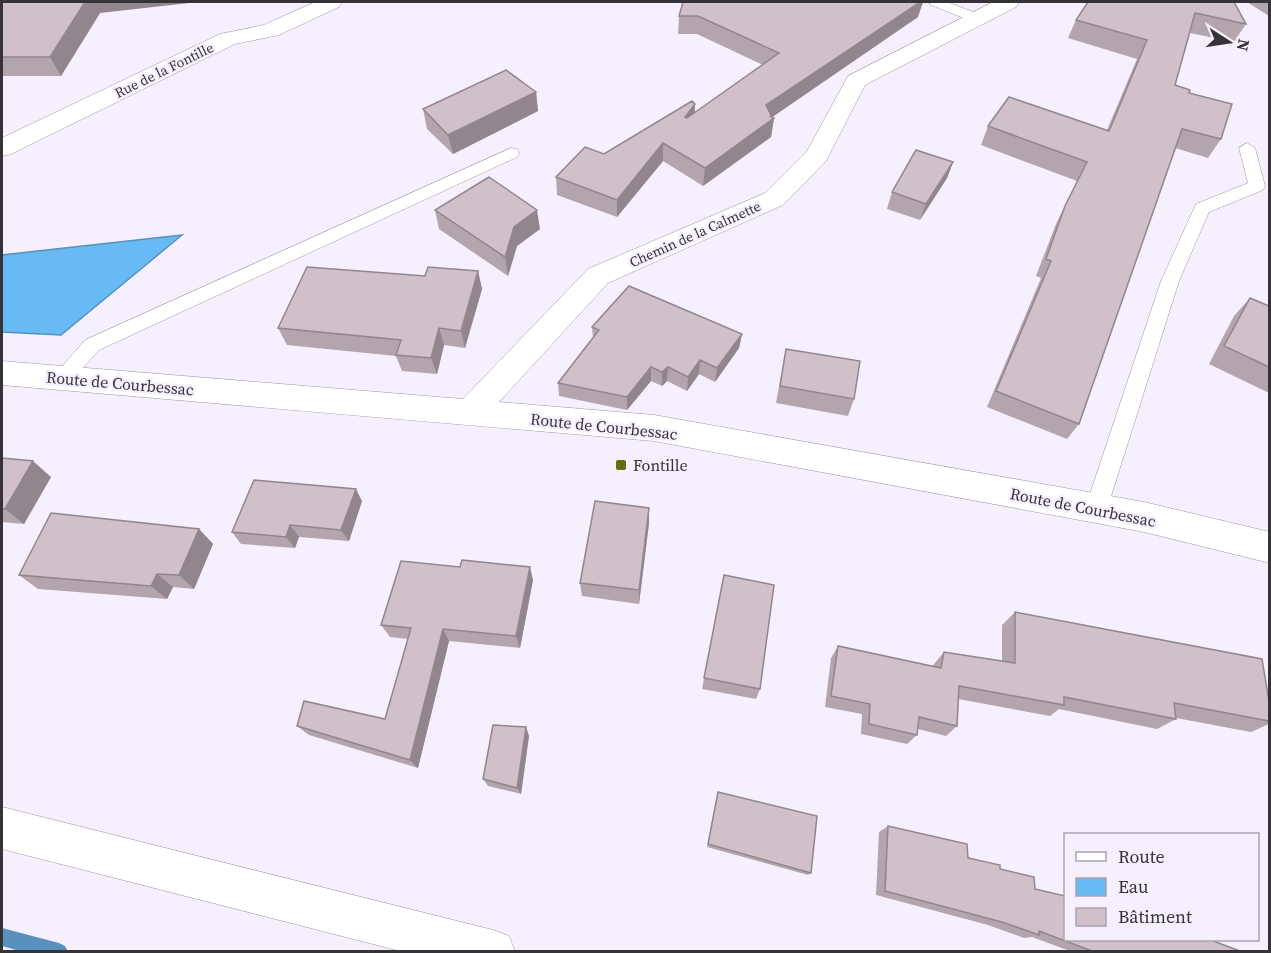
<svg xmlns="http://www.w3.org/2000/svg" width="1271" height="953" viewBox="0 0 1271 953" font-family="'Source Serif 4',serif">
  <rect width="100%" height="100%" fill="#f6f0fe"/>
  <!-- water -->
  <path fill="#67baf3" stroke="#5891bb" stroke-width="1.5" d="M182,235l-121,100 -59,-3v-77z"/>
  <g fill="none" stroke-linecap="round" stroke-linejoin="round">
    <!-- stream -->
    <path fill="#5891bb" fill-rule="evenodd" d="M2,928l57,15 6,3 3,6h-45l-21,-6z"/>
    <!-- lane casing -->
    <g stroke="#9c95a2" stroke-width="1">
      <path id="lane" d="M929,2h18l34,13 2,3 -2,3h-10l-40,-16z
        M1247,143l8,5 10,38 -2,4 -54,22 -30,69 -72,228 -3,7 -8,2 -8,-2 -3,-7 76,-228 35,-77 52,-21 -9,-35z
        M511,148l6,1 2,4 -2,4 -418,193 -30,33 -7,3 -7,-3 -3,-5 33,-38z"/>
    </g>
    <!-- street casing -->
    <g stroke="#9c95a2" stroke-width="1">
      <path id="street" d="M315,2h27l-3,5 -60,28 -44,9 -224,110 -9,2v-18l218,-104 44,-9z
        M993,2h26l-3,5 -151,78 -39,76 -43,44 -175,78 -109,119 155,13 490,87 126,30v31l-126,-31 -490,-91 -652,-56v-24l461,38 125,-130 177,-76 42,-42 41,-75z"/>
    </g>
    <!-- secondary casing -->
    <g stroke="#9c95a2" stroke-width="1">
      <path id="secondary" d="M2,807l491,123 16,6 6,16h-111l-402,-103z"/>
    </g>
    <!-- lane -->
    <use href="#lane" fill="#fff" fill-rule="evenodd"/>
    <!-- street -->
    <use href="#street" fill="#fff" fill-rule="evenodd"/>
    <!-- secondary -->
    <use href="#secondary" fill="#fff" fill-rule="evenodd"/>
  </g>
  <!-- wall -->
  <path fill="#b2a5ad" d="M2,2l98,11 -39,63h-59z
    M1234,2l12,22 -12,18 -44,-9 -15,52 14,8 32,46 -13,19 -33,-10 -96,276 -12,15 -80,-32 54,-129 -5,-2 20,-52 21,-43 -96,-36 7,-19 119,4 30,-71 -69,-21 8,-18z
    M1247,2h22v14z
    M679,16l239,1 -147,100 3,1 -3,19 -68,49 -40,-25 -46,56 -60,-22 -1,-18 48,-23 91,-50v9l68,-48 -66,-31h-19z
    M536,92l2,19 -85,43 -26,-25 -4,-20z
    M953,162l-6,16 -27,42 -33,-11 5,-17z
    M435,210l105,19 -23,17 -9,30 -69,-47z
    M478,271l4,18 -17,59 -21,-3 -7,29 -35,-3 -6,-15 -109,-11 -9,-17 147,-52z
    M1250,298l19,8v87l-60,-29 25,-48z
    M592,327l150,7 -3,14 -24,34 -16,-8 -12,17 -20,-10 -5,5 -11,-5 -24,29 -68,-14 -1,-13 35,-45z
    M786,349l68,50 -6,17 -72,-13z
    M2,458l49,19 -27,47 -22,-2z
    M362,501l-13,40 -50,-4 -4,11 -54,-4 -9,-12z
    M649,508v15l-10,81 -57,-8 -2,-13z
    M199,529l14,15 -19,45 -21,-2 -6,12 -129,-10 -19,-14z
    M724,575l36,114 -4,10 -54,-10z
    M533,580l-13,68 -71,-7 -31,127 -109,-33 -12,-9 88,-7 23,-80 -18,-2 -9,-12z
    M1015,612l254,89v23l-18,8 -75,-14v1l-19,10 -98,-20 -9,7 -92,-17 -1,27 -11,10 -28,-7 -1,6 -10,9 -46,-10 1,-20 -37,-7 6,-49 7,-12 95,20 1,-2 10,-12 58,9v-36z
    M526,727l3,9 -8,58 -33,-8 -5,-7z
    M718,792l93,81 -3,2 -101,-28z
    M888,826l112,43 35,20 205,62h-170l-38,-14 -8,1 -36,-13 -112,-30 3,-63z"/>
  <!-- shaded-wall -->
  <path fill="#91868d" d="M85,2h113l-98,11 -39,63 -11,-19z
    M920,2h3l-5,15 -147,101h3l-3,19 -68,49 2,-18 61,-63z
    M536,92l2,19 -85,43 -5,-19z
    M695,104l-1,18 -9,-5z
    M663,143v18l-46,56v-17z
    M953,162l-6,16 -27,42 6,-16z
    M537,210l3,19 -23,17 -9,30 -3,-19 9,-30z
    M478,271l4,18 -17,59 -4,-17z
    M439,328l5,17 -7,29 -6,-16z
    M742,334l-3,14 -24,34 2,-14z
    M700,360l-1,14 -12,17 1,-14z
    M651,367v14l-24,29v-13z
    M668,367l-1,14 -5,5v-14z
    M33,461l18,16 -27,47 -19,-15z
    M356,489l6,12 -13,40 -8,-11z
    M649,508v15l-10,81v-14z
    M290,525l9,12 -4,11 -9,-11z
    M199,529l14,15 -19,45 -15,-14z
    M530,567l3,13 -13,68 -4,-12z
    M157,574l16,13 -6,12 -16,-13z
    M443,629l6,12 -31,127 -8,-8z
    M526,727l3,9 -8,58 -4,-6z"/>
  <!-- building -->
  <path fill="#cfc0c9" stroke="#91868d" stroke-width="1.5" d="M2,2h83l-35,55h-48z
    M683,2h237l-154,103 5,10 -1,1 4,2 -69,50 -42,-25 -46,57 -61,-23 29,-30 19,7 88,-53 3,3 -10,13 2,1 92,-65 -81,-37h-19z
    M1088,2h146l12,22 -51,-11 -20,72 15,5 -1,3 43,11 -11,35 -39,-10 -103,295 -83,-33 55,-130 -5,-2 19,-53 22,-44 -99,-36 21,-29 100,34 38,-91 -71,-20z
    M506,70l30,22 -88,43 -25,-26z
    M916,150l37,12 -27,42 -34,-12z
    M489,177l48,33 -23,17 -9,30 -70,-47z
    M307,267l118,9 3,-9 50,4 -17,60 -22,-3 -8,30 -35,-3 5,-15 -123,-12z
    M629,286l113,48 -25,34 -17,-8 -12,17 -20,-10 -6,5 -11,-5 -24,30 -69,-14 41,-53 -7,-3z
    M1250,298l19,8v61l-45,-21z
    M786,349l74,12 -6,38 -74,-13z
    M2,458l31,3 -28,48h-3z
    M254,480l102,9 -15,41 -51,-5 -4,12 -54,-5z
    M595,501l54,7 -10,82 -59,-7z
    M51,513l148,16 -20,46 -22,-1 -6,12 -132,-11z
    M462,560l68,7 -14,69 -73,-7 -33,131 -113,-34 7,-25 81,18 26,-91 -30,-3 20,-64 59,6z
    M724,575l50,10 -14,104 -56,-11z
    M1015,612l247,47 7,42v20l-95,-18 2,16 -112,-22v8l-105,-19 -2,40 -38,-9 -2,18 -48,-11 1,-20 -39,-8 7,-50 103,22 3,-16 71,11z
    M493,725l33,2 -9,61 -34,-9z
    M718,792l99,24 -6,57 -103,-29z
    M888,826l79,18 1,14 32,7v4l34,8 1,12 30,7v43h143l32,12h-148l-53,-20v4l-37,-13 -117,-31z"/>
  <!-- markers -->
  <rect fill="#646c12" stroke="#f6f0fe" stroke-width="2" x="615" y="459" width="12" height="12" rx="3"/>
  <g text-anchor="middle" stroke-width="5" stroke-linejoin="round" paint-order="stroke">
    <!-- far-street labels -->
    <g font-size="14" fill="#353238" stroke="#f6f0fe">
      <text transform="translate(164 70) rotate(-26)" y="5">Rue de la Fontille</text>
      <text transform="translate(695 234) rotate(-24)" y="5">Chemin de la Calmette</text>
    </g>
    <!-- street labels -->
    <g font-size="16" fill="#353238" stroke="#f6f0fe">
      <text transform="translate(120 383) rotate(5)" y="6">Route de Courbessac</text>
      <text transform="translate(604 426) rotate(6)" y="6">Route de Courbessac</text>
      <text transform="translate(1083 507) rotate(11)" y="6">Route de Courbessac</text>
    </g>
    <!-- poi labels -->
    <g font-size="16" fill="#353238" stroke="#f6f0fe" text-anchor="start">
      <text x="633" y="471">Fontille</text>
    </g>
  </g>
  <!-- border -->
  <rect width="1271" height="953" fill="none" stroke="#353238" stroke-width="6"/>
  <!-- legend -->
  <rect x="1064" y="833" width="195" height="108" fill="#f6f0fe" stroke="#a9a4af" stroke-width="1.5"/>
  <rect x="1076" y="852" width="30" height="9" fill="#ffffff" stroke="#a9a4af" stroke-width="1.5"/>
  <text x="1118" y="863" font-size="18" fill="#353238">Route</text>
  <rect x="1076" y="878" width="30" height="18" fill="#67baf3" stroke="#a9a4af" stroke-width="1.5"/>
  <text x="1118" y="893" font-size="18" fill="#353238">Eau</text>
  <rect x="1076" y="908" width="30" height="18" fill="#cfc0c9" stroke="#a9a4af" stroke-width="1.5"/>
  <text x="1118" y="923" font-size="18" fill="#353238">Bâtiment</text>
  <!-- north arrow -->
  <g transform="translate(1229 42) rotate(102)" stroke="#f6f0fe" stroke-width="4.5" paint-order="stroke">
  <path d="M0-4.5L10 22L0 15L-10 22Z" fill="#353238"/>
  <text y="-9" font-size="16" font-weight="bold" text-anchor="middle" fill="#353238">N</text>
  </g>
</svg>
